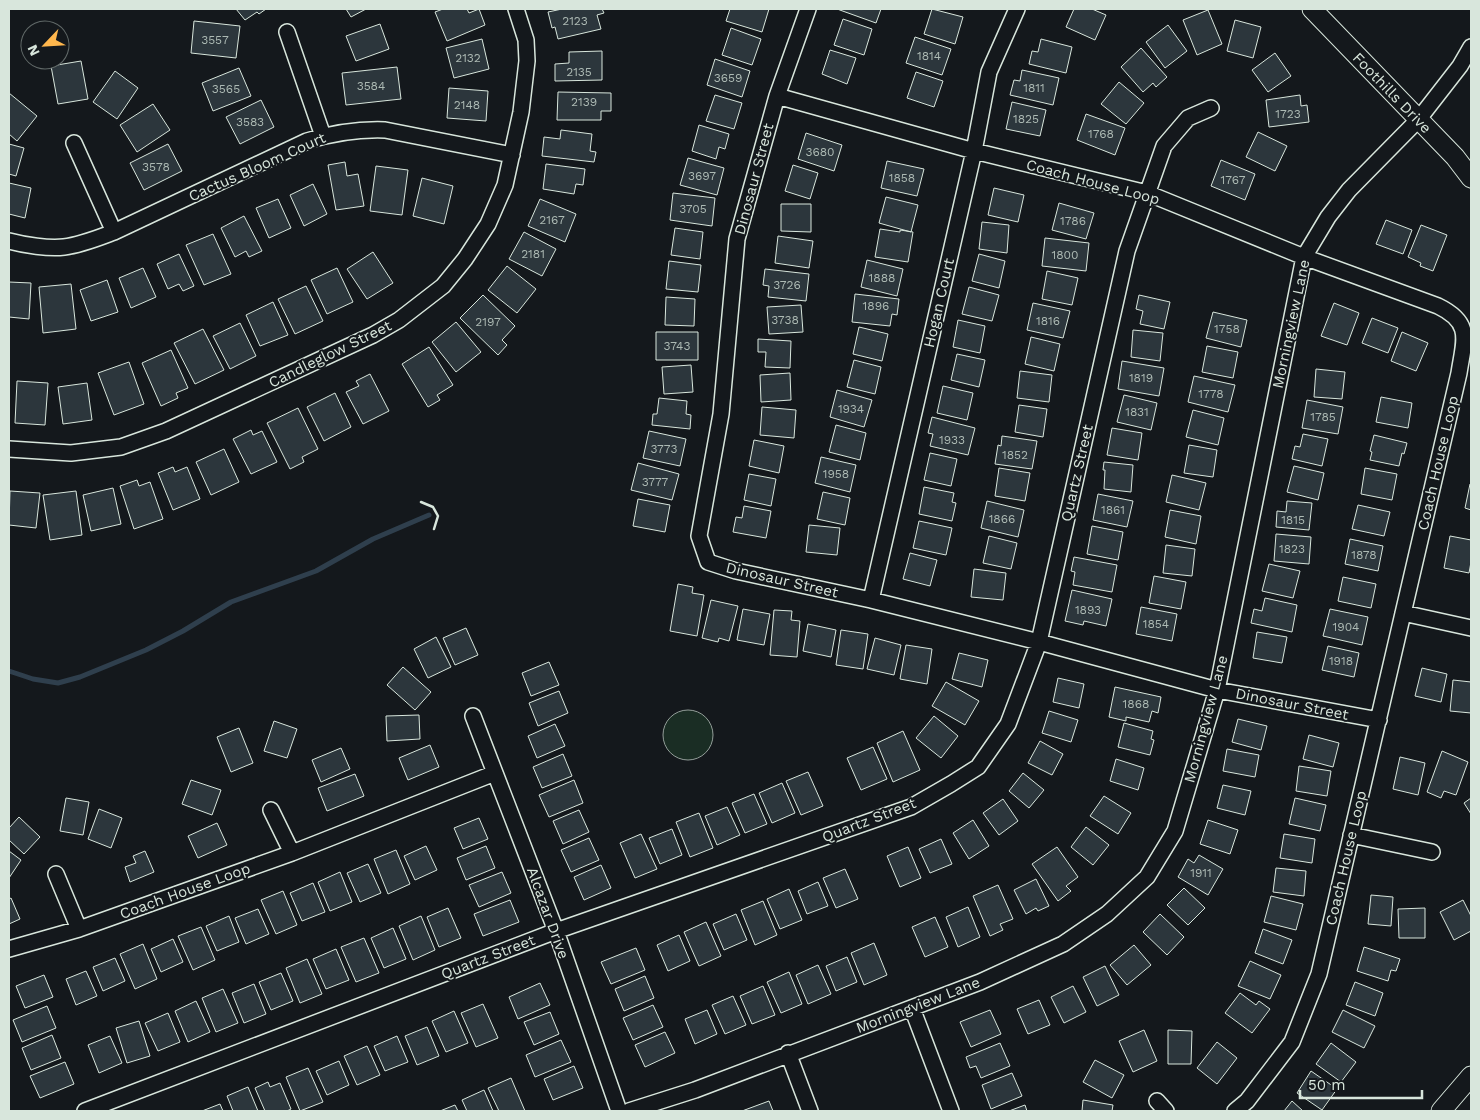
<svg xmlns="http://www.w3.org/2000/svg" width="1480" height="1120" viewBox="0 0 1480 1120" font-family="'Work Sans',sans-serif">
  <rect width="100%" height="100%" fill="#14181c"/>
  <!-- green -->
  <path fill="#1a2d24" stroke="#939e99" d="M663 735a25 25 0 1 1 50 0a25 25 0 1 1-50 0Z"/>
  <g fill="none" stroke-linecap="round" stroke-linejoin="round">
    <!-- stream -->
    <path stroke="#2f3f4d" stroke-width="5" d="M9,671l24,8 25,4 22,-6 66,-27 37,-19 48,-29 85,-31 57,-32 56,-24"/>
  </g>
  <!-- building -->
  <path fill="#2c363c" stroke="#d8e6dc" d="M236,9h30l-7,5 -2,-2 -12,8z
    M346,9h20l-15,8z
    M443,9h24l2,4 10,-4 6,16 -38,16 -12,-29z
    M562,9h40l2,4 -7,2 4,14 -43,10 -3,-12 -3,1 -4,-16z
    M730,9h39l-7,23 -36,-11z
    M837,9h44l-5,14z
    M932,9l31,8 -8,27 -31,-10z
    M1074,9h18l14,6 -11,25 -29,-13z
    M1208,10l14,34 -25,11 -14,-35z
    M843,19l29,10 -8,26 -30,-10z
    M1235,20l26,7 -8,31 -26,-7z
    M194,21l46,5 -4,32 -45,-5z
    M380,24l9,25 -33,12 -10,-25z
    M1168,25l19,26 -22,17 -19,-26z
    M731,28l30,11 -9,26 -30,-10z
    M915,37l36,12 -9,26 -36,-12z
    M482,39l7,30 -35,9 -8,-30z
    M1041,39l31,8 -6,26 -37,-9 3,-13 6,1z
    M1141,48l26,29 -11,10 -3,-4 -10,9 -22,-25z
    M830,50l26,8 -9,26 -25,-10z
    M602,51v29l-47,1v-17l14,-1v-11z
    M1275,53l16,23 -23,16 -16,-22z
    M715,59l35,12 -8,26 -35,-12z
    M81,61l7,38 -30,5 -7,-38z
    M397,67l4,32 -55,6 -4,-32z
    M239,68l12,28 -38,15 -11,-28z
    M1022,70l37,8 -6,27 -43,-10 4,-15 6,1z
    M115,71l23,17 -21,31 -24,-17z
    M916,72l27,9 -9,26 -27,-9z
    M1119,82l25,21 -18,21 -25,-20z
    M449,88l39,3 -2,30 -39,-3z
    M558,92l53,1v18h-10v9h-44z
    M9,93l28,23 -20,25 -8,-7z
    M715,95l27,8 -8,26 -28,-8z
    M1300,95l1,11 6,-1 2,17 -40,5 -3,-27z
    M261,100l13,27 -34,17 -14,-27z
    M1012,102l34,8 -6,26 -34,-7z
    M153,104l17,26 -33,22 -17,-27z
    M1086,114l39,14 -10,27 -38,-15z
    M699,125l30,9 -4,15 -6,-2 -3,12 -24,-8z
    M561,130l31,4 -2,17 6,1 -2,10 -52,-6 2,-19 16,2z
    M1258,132l29,14 -12,25 -29,-14z
    M806,133l36,12 -8,26 -36,-12z
    M9,144l15,4 -8,28 -7,-2z
    M168,144l14,27 -38,19 -14,-27z
    M688,158l36,10 -7,27 -37,-10z
    M1221,160l34,14 -10,26 -34,-14z
    M887,161l37,8 -7,27 -36,-8z
    M345,162l2,14 11,-2 6,32 -28,4 -8,-45z
    M546,164l39,5 -2,16 -7,-1 -2,10 -31,-5z
    M793,165l25,8 -8,26 -25,-8z
    M376,166l32,4 -6,45 -32,-4z
    M422,178l31,8 -9,38 -31,-8z
    M9,183l22,5 -6,30 -16,-4z
    M313,184l14,30 -23,12 -14,-31z
    M994,188l30,7 -6,27 -30,-7z
    M673,193l42,5 -3,28 -42,-6z
    M886,197l32,8 -7,27 -32,-9z
    M278,199l13,29 -22,10 -13,-30z
    M540,199l36,15 -11,28 -37,-16z
    M1059,203l35,10 -8,26 -34,-9z
    M781,204h30v28l-30,-1z
    M244,216l18,35 -13,6 -3,-6 -11,6 -14,-29z
    M1386,220l26,10 -9,24 -27,-10z
    M982,222l27,3 -2,28 -28,-4z
    M1421,225l26,10 -14,36 -13,-5 1,-3 -13,-6z
    M675,228l28,4 -3,27 -29,-4z
    M880,229l20,3v-2l13,2 -5,30 -33,-5z
    M524,232l32,17 -14,27 -33,-17z
    M213,234l18,40 -27,11 -18,-40z
    M778,236l35,5 -4,27 -34,-5z
    M1045,238l44,5 -3,28 -44,-5z
    M373,252l20,31 -26,16 -20,-30z
    M179,254l15,32 -11,5 -4,-7 -11,5 -11,-25z
    M979,254l26,7 -6,27 -27,-7z
    M867,260l36,9 -6,27 -36,-9z
    M669,261l32,4 -3,27 -32,-3z
    M507,266l29,23 -19,24 -29,-23z
    M143,268l13,29 -25,11 -12,-30z
    M337,268l16,34 -26,12 -16,-34z
    M765,269l44,5 -3,27 -38,-4 1,-11 -6,-1z
    M1047,271l31,7 -6,27 -30,-6z
    M107,280l11,32 -27,9 -11,-31z
    M9,282l22,1 -2,36 -20,-2z
    M71,284l5,45 -33,4 -4,-46z
    M306,286l17,35 -28,13 -17,-35z
    M969,287l30,8 -7,26 -30,-7z
    M855,294l44,5 -2,16 -5,-1 -2,12 -38,-4z
    M483,295l32,31 -13,14 5,5 -9,10 -38,-37z
    M1139,295l31,7 -6,27 -24,-5 3,-13 -7,-2z
    M666,297l29,2 -1,27 -29,-1z
    M273,302l15,33 -28,11 -14,-31z
    M1033,303l37,8 -7,27 -36,-8z
    M1334,303l25,10 -12,32 -26,-9z
    M801,305l2,27 -34,2 -2,-27z
    M1213,312l34,8 -6,27 -35,-9z
    M1372,318l26,10 -10,25 -26,-10z
    M958,320l27,6 -5,27 -27,-6z
    M456,322l25,30 -25,20 -24,-30z
    M240,323l16,33 -26,13 -17,-33z
    M859,327l29,7 -6,27 -29,-7z
    M203,329l21,41 -29,14 -21,-41z
    M1133,330l30,3 -3,28 -29,-4z
    M656,332h42v28h-42z
    M1402,332l26,11 -12,28 -25,-10z
    M1031,337l29,7 -6,27 -29,-7z
    M758,339l33,2 -1,27 -25,-1 1,-15h-8z
    M1207,346l31,6 -5,26 -31,-6z
    M429,347l24,38 -16,10 3,5 -12,7 -26,-43z
    M171,350l17,38 -12,5 2,5 -17,8 -19,-43z
    M957,354l28,6 -6,27 -28,-7z
    M854,360l27,7 -6,27 -28,-7z
    M1122,361l42,7 -5,28 -41,-7z
    M129,362l15,42 -30,11 -16,-42z
    M691,365l2,27 -29,2 -2,-27z
    M1316,369l29,3 -3,27 -28,-2z
    M1020,371l32,4 -3,27 -32,-4z
    M790,373l1,27 -30,2 -1,-27z
    M370,374l19,37 -26,13 -17,-32 13,-6 -3,-5z
    M1194,376l41,9 -7,27 -40,-10z
    M17,381l31,2 -3,42 -30,-2z
    M87,383l5,37 -29,4 -5,-37z
    M943,386l30,7 -6,27 -30,-7z
    M837,390l35,10 -8,27 -34,-10z
    M335,393l16,34 -27,14 -17,-34z
    M1124,395l33,8 -6,27 -34,-8z
    M1381,397l31,6 -4,25 -32,-6z
    M659,398l28,3 -1,13 5,1 -1,14 -38,-4 1,-11h4z
    M1307,400l36,7 -5,27 -36,-6z
    M1019,405l28,4 -4,28 -28,-5z
    M762,407l34,3 -2,28 -34,-3z
    M298,408l20,41 -16,8 2,5 -14,7 -23,-46z
    M1193,410l31,8 -6,27 -32,-8z
    M932,417l43,11 -7,27 -38,-9 3,-12 -5,-1z
    M836,425l30,8 -6,27 -31,-8z
    M1112,428l30,5 -4,27 -31,-5z
    M251,430l2,5 9,-4 15,31 -26,12 -18,-35z
    M649,431l37,8 -6,27 -37,-8z
    M1303,434l25,5 -6,27 -30,-7 3,-13 5,1z
    M1374,435l33,8 -3,11 -2,-1 -3,13 -29,-6 2,-8 -2,-1z
    M1002,436l35,5 -5,28 -37,-5 3,-19 3,1z
    M754,440l30,6 -5,27 -30,-7z
    M1189,445l28,5 -4,27 -29,-4z
    M224,449l15,33 -28,13 -15,-33z
    M930,453l27,6 -6,27 -27,-6z
    M821,457l35,8 -6,27 -35,-9z
    M1104,462l29,3 -2,27 -27,-3 1,-19h-2z
    M638,463l41,11 -7,26 -41,-10z
    M1294,466l30,7 -6,27 -31,-8z
    M173,467l2,5 12,-5 13,32 -27,11 -15,-37z
    M999,468l31,5 -5,28 -30,-5z
    M1365,468l32,6 -5,26 -31,-6z
    M749,474l27,5 -5,27 -27,-6z
    M1172,475l34,8 -7,27 -33,-8z
    M137,480l2,6 11,-4 13,37 -29,10 -14,-43z
    M1470,484h1v26l-6,-2z
    M924,487l30,6 -2,9 4,1 -4,18 -33,-7z
    M113,488l8,36 -30,7 -8,-36z
    M10,491l30,2 -4,35 -27,-3z
    M76,491l6,44 -32,5 -7,-45z
    M823,492l27,6 -5,27 -28,-6z
    M1098,494l35,7 -6,26 -34,-7z
    M638,499l32,6 -5,27 -32,-6z
    M987,501l37,9 -6,27 -37,-9z
    M1287,501l25,2 -3,27 -33,-3 1,-16 9,1z
    M1358,505l32,7 -6,24 -32,-7z
    M744,506l27,5 -5,27 -33,-6 3,-15 6,1z
    M1170,510l31,6 -5,28 -31,-7z
    M919,521l33,7 -6,27 -33,-7z
    M809,525l31,3 -3,27 -31,-3z
    M1092,526l31,6 -5,28 -31,-6z
    M1276,534l35,3 -2,27 -35,-3z
    M989,536l28,7 -6,26 -28,-6z
    M1450,536l21,4v22l-2,11 -25,-5z
    M1350,539l33,7 -5,25 -33,-7z
    M1166,545l29,4 -3,27 -29,-3z
    M910,553l27,7 -7,26 -27,-7z
    M1074,557l43,8 -5,27 -39,-7 2,-13 -4,-1z
    M1269,564l31,7 -7,27 -31,-7z
    M974,569l32,4 -3,27 -32,-3z
    M1154,576l32,6 -5,27 -32,-6z
    M1343,577l33,7 -5,24 -33,-7z
    M678,584l15,3 -1,6 12,2 -7,41 -27,-5z
    M1072,590l40,9 -6,27 -22,-5 -1,4 -18,-4z
    M1265,598l32,7 -5,27 -41,-9 3,-14 8,2z
    M711,600l27,6 -9,35 -10,-3 -1,4 -16,-4z
    M1141,607l36,7 -5,27 -36,-7z
    M743,609l27,5 -6,31 -27,-5z
    M1330,609l38,8 -6,28 -39,-9z
    M774,610l18,1 -1,9 9,1 -3,36 -27,-2z
    M808,624l28,6 -5,27 -28,-6z
    M466,628l12,27 -23,10 -12,-27z
    M841,630l27,4 -5,35 -27,-4z
    M1257,632l30,5 -5,26 -29,-5z
    M436,637l15,30 -23,11 -14,-29z
    M875,638l26,7 -7,30 -27,-6z
    M906,645l26,4 -5,35 -27,-5z
    M1328,646l31,7 -5,24 -32,-7z
    M959,653l29,7 -6,27 -30,-8z
    M549,662l10,23 -28,11 -9,-23z
    M403,667l28,25 -16,18 -28,-25z
    M1422,668l25,6 -6,28 -26,-6z
    M1058,678l26,6 -5,24 -26,-6z
    M1453,680l18,2v31l-21,-2z
    M946,682l33,19 -14,24 -33,-19z
    M1115,687l46,10 -3,16 -6,-2 -3,11 -23,-5v4l-17,-4z
    M559,691l9,22 -30,13 -9,-23z
    M1049,711l29,9 -7,22 -29,-9z
    M419,715l1,24 -33,2 -1,-25z
    M934,716l24,20 -17,22 -25,-20z
    M1238,719l29,7 -6,24 -29,-8z
    M274,721l23,8 -10,29 -23,-7z
    M1124,723l29,8 -2,8 3,1 -4,15 -32,-8z
    M555,724l10,22 -28,12 -9,-22z
    M239,728l14,35 -22,9 -14,-35z
    M903,731l17,39 -27,12 -16,-39z
    M1309,735l30,8 -6,24 -30,-8z
    M1040,741l23,13 -11,21 -24,-12z
    M430,745l9,22 -31,13 -9,-22z
    M873,747l14,32 -26,11 -14,-32z
    M341,748l9,21 -29,13 -9,-22z
    M1227,749l32,6 -4,22 -32,-6z
    M1442,751l26,11 -12,33 -12,-4 -3,7 -14,-6z
    M563,754l9,22 -30,12 -9,-21z
    M1400,757l25,6 -7,32 -25,-6z
    M1116,759l28,9 -6,22 -28,-9z
    M1299,766l32,5 -4,25 -31,-5z
    M808,772l15,34 -22,9 -15,-34z
    M1023,773l21,17 -15,18 -20,-17z
    M355,774l9,22 -37,15 -9,-23z
    M191,780l30,10 -9,25 -30,-11z
    M574,780l9,23 -34,14 -10,-22z
    M782,783l13,30 -23,10 -13,-30z
    M1223,785l28,6 -6,24 -28,-7z
    M754,794l13,30 -22,9 -13,-30z
    M1104,796l27,17 -13,21 -28,-18z
    M66,798l23,4 -6,33 -23,-4z
    M1295,798l31,7 -6,26 -31,-7z
    M1471,798v16l-7,-11z
    M1003,799l15,22 -19,14 -16,-22z
    M727,807l13,28 -23,10 -12,-29z
    M99,809l23,9 -11,30 -23,-9z
    M579,810l10,22 -26,12 -10,-23z
    M699,813l14,35 -23,9 -14,-35z
    M19,817l21,20 -16,17 -15,-14v-12z
    M479,818l9,21 -25,10 -9,-21z
    M973,820l16,26 -20,13 -16,-26z
    M1208,820l30,10 -8,24 -30,-10z
    M217,823l10,22 -29,13 -10,-22z
    M1086,827l23,18 -16,20 -22,-18z
    M672,829l10,26 -22,9 -11,-26z
    M641,834l16,35 -22,9 -15,-35z
    M1284,834l31,5 -3,24 -32,-5z
    M589,838l10,22 -28,12 -10,-22z
    M941,839l11,25 -22,9 -11,-24z
    M426,846l11,24 -22,10 -11,-24z
    M486,846l9,22 -29,12 -9,-22z
    M908,847l13,31 -21,9 -13,-31z
    M1057,847l21,30 -12,9 5,5 -13,10 -26,-37z
    M396,850l14,34 -22,10 -14,-35z
    M9,851l12,9 -12,18z
    M145,851l9,21 -24,10 -5,-15 11,-4 -3,-7z
    M1199,855l24,14 -15,26 -30,-18 10,-18 6,4z
    M368,864l13,29 -21,9 -13,-29z
    M601,865l10,23 -27,12 -10,-23z
    M1276,868l30,3 -2,25 -31,-4z
    M845,869l13,30 -22,9 -13,-30z
    M340,872l12,30 -22,9 -12,-29z
    M502,872l9,21 -32,14 -10,-22z
    M1036,879l13,27 -11,5 -2,-3 -10,6 -12,-24z
    M818,882l10,24 -21,8 -9,-23z
    M313,883l12,29 -23,9 -12,-28z
    M998,885l15,34 -13,5 3,6 -13,6 -17,-40z
    M1184,888l21,20 -17,17 -21,-20z
    M789,889l13,31 -22,9 -13,-30z
    M283,891l14,34 -21,9 -15,-34z
    M1371,895l22,2 -2,29 -23,-2z
    M1271,896l32,8 -7,26 -32,-8z
    M11,898l9,21 -11,5v-25z
    M510,900l9,22 -36,14 -9,-22z
    M1463,900l8,16v15l-17,9 -14,-28z
    M763,901l14,34 -22,10 -14,-35z
    M968,907l12,30 -22,10 -12,-30z
    M448,908l13,30 -22,9 -12,-30z
    M1425,908v30h-26l-1,-29z
    M258,909l11,25 -23,10 -11,-26z
    M736,914l11,26 -23,10 -11,-26z
    M1160,914l24,23 -17,18 -24,-23z
    M229,916l10,26 -22,9 -11,-25z
    M421,916l14,34 -22,10 -14,-34z
    M935,917l13,30 -23,10 -13,-30z
    M706,922l15,34 -22,10 -15,-34z
    M201,927l14,33 -22,10 -15,-34z
    M393,928l13,31 -22,9 -13,-30z
    M1263,929l29,11 -9,24 -28,-11z
    M679,935l11,26 -22,10 -11,-26z
    M364,938l15,35 -23,9 -15,-35z
    M173,939l10,23 -22,10 -10,-23z
    M874,943l13,32 -23,10 -13,-32z
    M143,944l14,35 -22,10 -15,-35z
    M1134,945l17,20 -24,20 -17,-20z
    M1364,947l36,12 -4,12 -5,-1 -3,11 -31,-10z
    M636,948l9,22 -34,14 -10,-22z
    M336,949l13,31 -23,9 -13,-30z
    M847,957l10,25 -21,9 -10,-25z
    M115,958l10,23 -22,10 -10,-24z
    M307,959l15,35 -22,9 -14,-35z
    M1250,961l31,14 -11,24 -32,-13z
    M818,965l13,29 -23,10 -12,-29z
    M1105,966l14,29 -22,11 -14,-29z
    M86,971l11,25 -21,9 -10,-26z
    M789,972l13,32 -21,9 -14,-31z
    M281,973l12,28 -22,9 -12,-28z
    M44,975l9,22 -28,11 -9,-22z
    M645,976l9,22 -30,13 -9,-22z
    M1355,982l28,11 -8,23 -29,-11z
    M540,983l10,22 -32,14 -9,-22z
    M254,984l12,30 -22,9 -12,-30z
    M763,986l12,29 -23,9 -12,-28z
    M1073,986l13,26 -22,11 -13,-26z
    M223,989l15,34 -22,9 -14,-34z
    M1240,993l16,12 3,-4 11,8 -18,24 -27,-20z
    M733,996l13,29 -21,9 -13,-29z
    M1039,1000l11,25 -22,9 -11,-25z
    M196,1001l14,31 -22,10 -13,-31z
    M483,1004l15,34 -22,9 -15,-34z
    M653,1005l10,22 -30,13 -10,-22z
    M47,1006l9,22 -34,14 -9,-22z
    M707,1010l10,24 -22,10 -10,-25z
    M990,1010l11,24 -30,13 -11,-25z
    M1343,1010l32,16 -11,22 -32,-16z
    M454,1011l14,32 -22,9 -14,-31z
    M550,1012l9,22 -25,11 -10,-23z
    M168,1013l12,29 -22,9 -13,-28z
    M139,1021l11,35 -23,7 -11,-35z
    M427,1027l12,29 -22,9 -12,-29z
    M1144,1030l13,31 -24,11 -14,-31z
    M1168,1030l24,1 -1,33h-23z
    M665,1032l10,21 -30,14 -10,-22z
    M52,1035l9,23 -30,12 -9,-22z
    M110,1036l12,27 -23,10 -11,-28z
    M397,1036l11,26 -23,9 -11,-25z
    M561,1040l10,22 -36,15 -9,-22z
    M1217,1042l20,16 -20,26 -20,-16z
    M1000,1043l10,23 -29,12 -5,-12 -6,2 -4,-11z
    M1331,1043l25,19 -15,20 -25,-18z
    M367,1046l13,29 -23,10 -13,-29z
    M1095,1060l29,15 -12,23 -29,-16z
    M339,1061l10,24 -22,10 -11,-24z
    M65,1062l9,22 -34,14 -10,-22z
    M574,1066l9,22 -30,12 -9,-21z
    M308,1068l15,34 -23,9 -14,-34z
    M1311,1071l26,18 -15,21 -25,-17z
    M1012,1073l10,23 -31,13 -9,-24z
    M511,1078l14,33h-26l-11,-23z
    M268,1082l2,5 10,-4 11,26 -4,2h-22l-10,-23z
    M248,1087l10,24h-25l-6,-15z
    M484,1090l9,21h-26l-5,-11z
    M1083,1100l30,5 -1,6h-30z
    M769,1101l4,10h-31z
    M1292,1101l11,10h-19z
    M220,1104l3,7h-21z
    M455,1105l3,6h-18z
    M1025,1105l2,6h-18z"/>
  <g fill="none" stroke-linecap="round" stroke-linejoin="round">
    <!-- minor casing -->
    <g stroke="#d8e6dc" stroke-width="18">
      <path id="minor" d="M808,9l-31,87 -40,143 -16,175 -22,122 9,26 28,9 135,29 168,42 178,48 162,30
        M287,32l36,104
        M777,96l197,55 173,42 157,64 134,49c35,17 26,34 21,67l-140,601 -27,68 -45,59 -12,10
        M74,143l40,89
        M9,241c15,4 40,8 55,6 17,-2 34,-9 50,-15l193,-91c26,-8 50,-12 78,-11l127,25
        M9,449l62,4 50,-6 45,-16 207,-96 26,-15 44,-34 22,-27 23,-35 17,-39 16,-73 6,-51 -1,-21 -10,-31
        M871,600l103,-449 15,-79 28,-63
        M1403,613l68,15
        M473,716l83,215 63,180
        M271,810l21,43
        M1351,835l81,17
        M56,874l23,55
        M9,949l70,-20 213,-76 203,-80
        M912,1008l39,103
        M788,1053l22,58
        M1157,1101l9,10
        M85,1111l471,-180 355,-124 40,-23 27,-17 30,-43 31,-82 88,-391 37,-105 24,-28 23,-10
        M629,1111l66,-21 285,-108 83,-38 44,-30 40,-37 28,-46 42,-141 87,-433 24,-40 21,-27 69,-70 42,-54 11,-19"/>
    </g>
    <!-- tertiary casing -->
    <g stroke="#d8e6dc" stroke-width="21">
      <path id="tertiary" d="M1312,9l143,148 16,21
        M1441,1111l30,-35"/>
    </g>
    <!-- minor -->
    <use href="#minor" stroke="#14181c" stroke-width="15"/>
    <!-- tertiary -->
    <use href="#tertiary" stroke="#14181c" stroke-width="19"/>
    <!-- wall -->
    <path stroke="#d8e6dc" stroke-width="2.5" d="M421,502l12,5 5,9 -4,13"/>
  </g>
  <g text-anchor="middle" stroke-width="4" stroke-linejoin="round" paint-order="stroke">
    <!-- number labels -->
    <g font-size="12" fill="#adbab4">
      <text x="575" y="25">2123</text>
      <text x="215" y="44">3557</text>
      <text x="929" y="60">1814</text>
      <text x="468" y="62">2132</text>
      <text x="579" y="76">2135</text>
      <text x="728" y="82">3659</text>
      <text x="371" y="90">3584</text>
      <text x="1034" y="92">1811</text>
      <text x="226" y="93">3565</text>
      <text x="584" y="106">2139</text>
      <text x="467" y="109">2148</text>
      <text x="1288" y="118">1723</text>
      <text x="1026" y="123">1825</text>
      <text x="250" y="126">3583</text>
      <text x="1101" y="138">1768</text>
      <text x="820" y="156">3680</text>
      <text x="156" y="171">3578</text>
      <text x="702" y="180">3697</text>
      <text x="902" y="182">1858</text>
      <text x="1233" y="184">1767</text>
      <text x="693" y="213">3705</text>
      <text x="552" y="224">2167</text>
      <text x="1073" y="225">1786</text>
      <text x="533" y="258">2181</text>
      <text x="1065" y="259">1800</text>
      <text x="882" y="282">1888</text>
      <text x="787" y="289">3726</text>
      <text x="876" y="310">1896</text>
      <text x="785" y="324">3738</text>
      <text x="1048" y="325">1816</text>
      <text x="488" y="326">2197</text>
      <text x="1227" y="333">1758</text>
      <text x="677" y="350">3743</text>
      <text x="1141" y="382">1819</text>
      <text x="1211" y="398">1778</text>
      <text x="851" y="413">1934</text>
      <text x="1137" y="416">1831</text>
      <text x="1323" y="421">1785</text>
      <text x="952" y="444">1933</text>
      <text x="664" y="453">3773</text>
      <text x="1015" y="459">1852</text>
      <text x="836" y="478">1958</text>
      <text x="655" y="486">3777</text>
      <text x="1113" y="514">1861</text>
      <text x="1002" y="523">1866</text>
      <text x="1293" y="524">1815</text>
      <text x="1292" y="553">1823</text>
      <text x="1364" y="559">1878</text>
      <text x="1088" y="614">1893</text>
      <text x="1156" y="628">1854</text>
      <text x="1346" y="631">1904</text>
      <text x="1341" y="665">1918</text>
      <text x="1136" y="708">1868</text>
      <text x="1201" y="877">1911</text>
    </g>
    <!-- street labels -->
    <g font-size="15" fill="#d8e6dc" stroke="#14181c">
      <text transform="translate(1392 93) rotate(46)" y="5">Foothills Drive</text>
      <text transform="translate(257 167) rotate(-24)" y="5">Cactus Bloom Court</text>
      <text transform="translate(754 179) rotate(-75)" y="5">Dinosaur Street</text>
      <text transform="translate(1093 182) rotate(15)" y="5">Coach House Loop</text>
      <text transform="translate(939 303) rotate(-77)" y="5">Hogan Court</text>
      <text transform="translate(1291 324) rotate(-78)" y="5">Morningview Lane</text>
      <text transform="translate(330 354) rotate(-26)" y="5">Candleglow Street</text>
      <text transform="translate(1438 463) rotate(-77)" y="5">Coach House Loop</text>
      <text transform="translate(1077 473) rotate(-77)" y="5">Quartz Street</text>
      <text transform="translate(782 580) rotate(13)" y="5">Dinosaur Street</text>
      <text transform="translate(1292 704) rotate(11)" y="5">Dinosaur Street</text>
      <text transform="translate(1206 719) rotate(-75)" y="5">Morningview Lane</text>
      <text transform="translate(869 820) rotate(-21)" y="5">Quartz Street</text>
      <text transform="translate(1346 858) rotate(-77)" y="5">Coach House Loop</text>
      <text transform="translate(185 891) rotate(-20)" y="5">Coach House Loop</text>
      <text transform="translate(548 913) rotate(70)" y="5">Alcazar Drive</text>
      <text transform="translate(488 957) rotate(-21)" y="5">Quartz Street</text>
      <text transform="translate(918 1005) rotate(-21)" y="5">Morningview Lane</text>
    </g>
  </g>
  <!-- border -->
  <rect width="1480" height="1120" fill="none" stroke="#d8e6dc" stroke-width="20"/>
  <!-- north arrow -->
  <g transform="translate(45 45) rotate(245)"><circle r="24" fill="#14181c" stroke="#626a69"/>
  <path d="M0-4L9 19L0 12L-9 19Z" fill="#ffb74d"/>
  <text y="-8" font-size="14" font-weight="bold" text-anchor="middle" fill="#d8e6dc">N</text>
  </g>
  <!-- scale -->
  <path d="M1300 1090v8h122v-8" fill="none" stroke="#d8e6dc" stroke-width="2.5"/>
  <text x="1308" y="1090" font-size="15" fill="#d8e6dc" stroke="#14181c" stroke-width="4" paint-order="stroke">50 m</text>
</svg>
